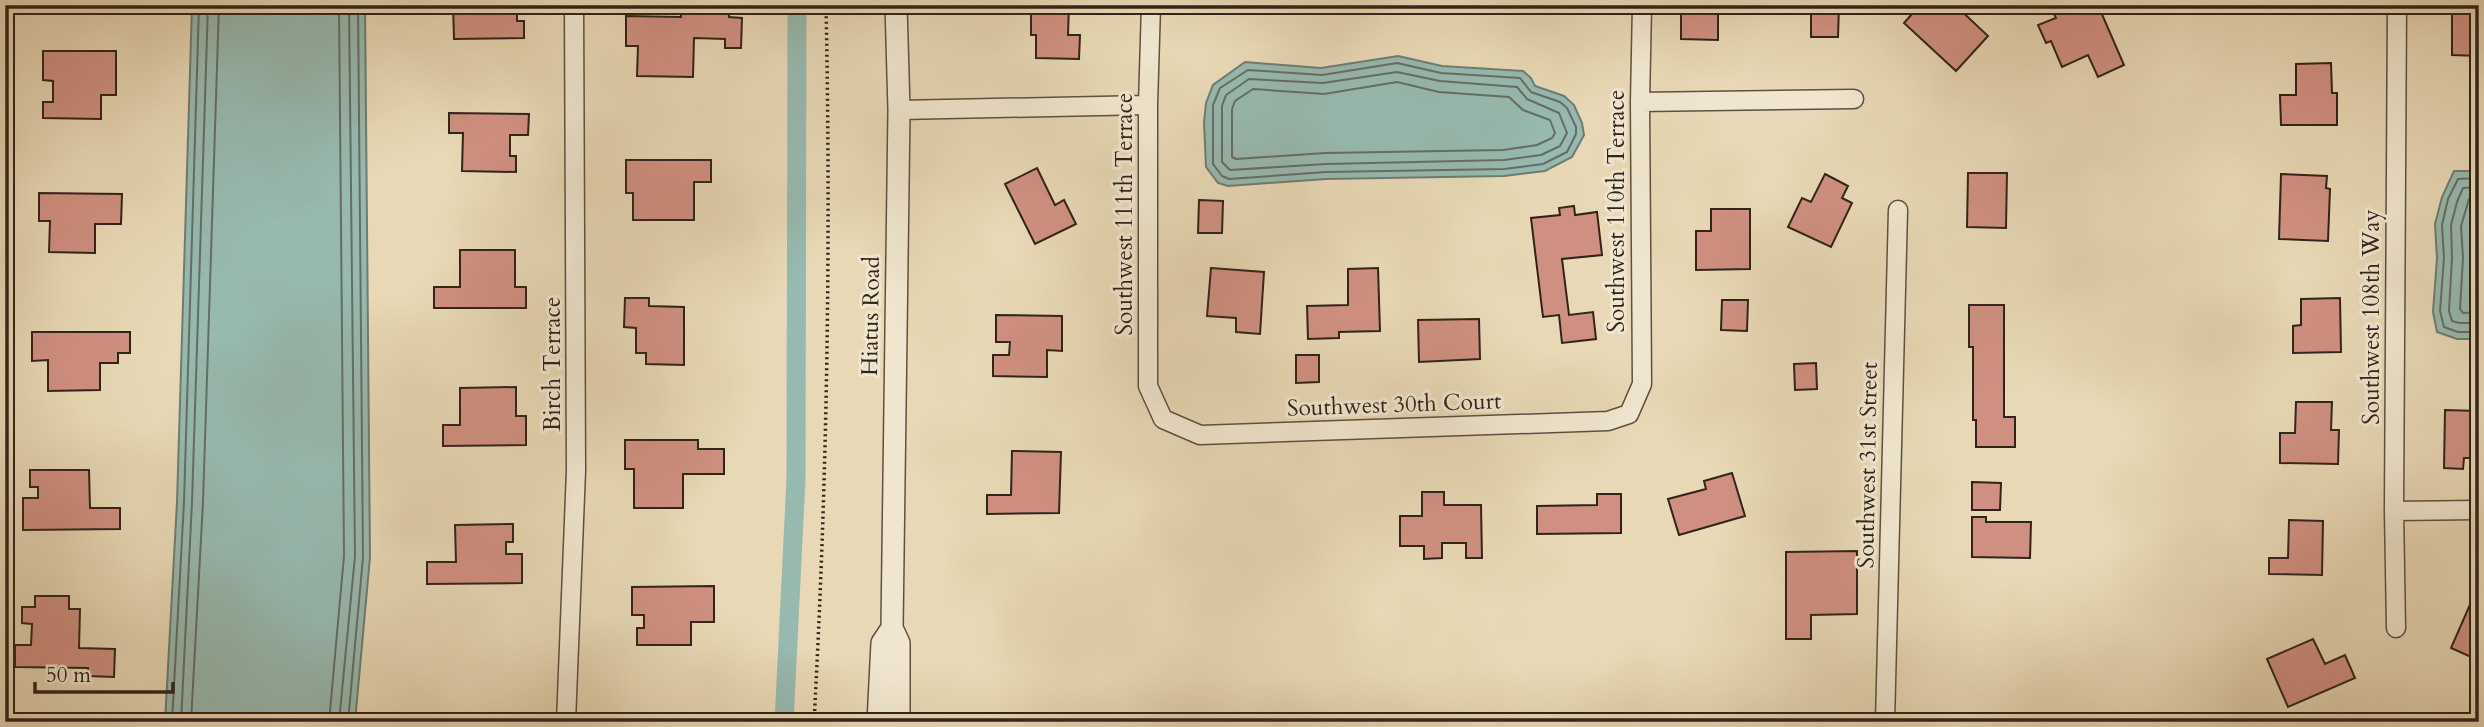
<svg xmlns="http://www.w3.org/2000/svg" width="2484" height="727" viewBox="0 0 2484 727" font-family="Cardo,serif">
  <rect width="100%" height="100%" fill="#e8d8b5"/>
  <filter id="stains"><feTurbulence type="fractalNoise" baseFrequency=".00286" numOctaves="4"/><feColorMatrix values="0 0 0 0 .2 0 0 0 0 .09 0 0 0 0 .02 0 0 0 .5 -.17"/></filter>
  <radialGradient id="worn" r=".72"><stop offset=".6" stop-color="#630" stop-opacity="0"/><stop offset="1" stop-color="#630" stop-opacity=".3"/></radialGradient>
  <!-- water -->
  <path fill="#97b9af" stroke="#6e7d73" stroke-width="2" d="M192,5h173l5,552 -15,165h-190l12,-220z
    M1398,56l44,10 81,5 8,7 4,8 29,10 10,9 8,18 2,12 -12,22 -27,14 -41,5 -178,3 -98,7 -10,-3 -12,-16 -2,-44 2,-20 7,-18 32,-23 76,6z
    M2454,171h25v168h-22l-20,-7 -4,-20 4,-54 -2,-34 7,-27z"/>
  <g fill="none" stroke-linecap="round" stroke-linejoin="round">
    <!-- shore -->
    <path stroke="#646e64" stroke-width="2" d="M1397,63l44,10 79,5 11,14 29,10 7,6 9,19v7l-9,18 -24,12 -39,5 -178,3 -97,7 -7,-3 -9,-12v-59l7,-17 28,-18 74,5z
      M1397,72l43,9 77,6 10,12 32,14 8,20 -7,13 -19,9 -37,5 -178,4 -96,6 -8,-8v-56l4,-11 23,-16 74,4z
      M1397,82l42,10 70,5 14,13 27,10 5,13 -3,5 -15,7 -34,5 -178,3 -89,6 -4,-2v-48l3,-8 18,-12 71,5z
      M2479,178l-21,1 -10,20 -6,26 2,33 -4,53 4,16 14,5h21
      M2479,187l-16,1 -6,14 -6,23 1,33 -3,53 3,10 8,2h19
      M2479,197l-10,2 -8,27 2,32 -3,51 3,4 16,-1
      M172,722l12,-220 15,-497
      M181,722l11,-220 16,-497
      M191,722l12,-220 16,-497
      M329,722l15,-166 -5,-551
      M339,722l16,-166 -6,-551
      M348,722l15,-165 -5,-552"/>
    <!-- canal -->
    <path stroke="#97b9af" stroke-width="19" d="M784,722l12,-243 1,-474"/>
  </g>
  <!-- building -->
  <path fill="#d09081" stroke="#31231a" stroke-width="2" d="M453,5h64v16h7v17l-70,1z
    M681,5h48v12l13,1 -1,30h-16v-9l-31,-1 -1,39 -56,-1 1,-30h-12v-30l55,1z
    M1031,5h38l-1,30h12l-1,24 -43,-1v-23h-5z
    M1681,5h37v35l-37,-1z
    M1811,5h28l-1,32h-27z
    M1920,5h35l33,31 -32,35 -52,-48z
    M2064,5h34l26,60 -26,12 -10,-22 -26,12 -11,-26 -5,2 -8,-18 18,-7 -4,-8z
    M2285,5h36v6h-36z
    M2452,5h18v7h9v44l-27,-1z
    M43,51h73v44h-15v24l-58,-1v-16h10v-21l-10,-1z
    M2331,63l1,30h5v32h-56l-1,-30h16v-31z
    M449,113l80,1 -1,21h-18v21h6v16l-54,-1 1,-38h-14z
    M626,160h85v22h-17v38h-61v-27h-7z
    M1037,168l18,37 9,-5 12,24 -41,20 -30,-60z
    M1968,173h39l-1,55 -39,-1z
    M1825,174l23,12 -6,12 10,5 -21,44 -43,-20 14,-29 9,4z
    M2281,174l46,2 -1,12 4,1 -2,52 -49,-2z
    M39,193l83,1 -1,30h-26v29l-46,-1 1,-31h-11z
    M1199,200l24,1 -1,32h-24z
    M1574,206l1,9 22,-3 5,43 -40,4 7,56 24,-3 3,27 -34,4 -3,-28 -16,2 -12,-99 29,-3 -1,-7z
    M1711,209h39v60l-54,1v-39h15z
    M460,250h55v37h11v21h-92v-21h26z
    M1211,268l53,4 -4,62 -24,-2v-14l-29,-2z
    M1378,268l2,63 -41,1v6l-31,1 -1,-33 41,-1v-36z
    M625,298h24v8l35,1v58l-38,-1v-11h-10v-25l-12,-1z
    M2340,298l1,54 -48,1v-27l8,-1v-26z
    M1722,300h26l-1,31 -26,-1z
    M1969,305h35v112h11v30h-39v-27h-3v-73h-4z
    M996,315l66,1v35l-15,-1v27l-54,-1v-21h16l1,-13h-14z
    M1479,319l1,40 -61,3 -1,-42z
    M32,332h98v21h-12v10h-18v27l-52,1v-31l-16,1z
    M1296,355h23v27l-23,1z
    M1816,363l1,26 -22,1 -1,-26z
    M516,387v29h10v29l-83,1v-21h17v-37z
    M2296,402h36l-1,28h8l-1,34 -58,-1v-30h15z
    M2445,410l34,1v56h-3v-9h-12l-1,11 -19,-1z
    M625,440h73v9h26v25h-41v34h-49v-39h-9z
    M1012,451l49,1 -2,61 -72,1v-19h24z
    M30,470h59l1,38h30v21l-97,1v-32h15v-11h-8z
    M1732,473l13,43 -66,19 -11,-36 38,-10 -2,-8z
    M1972,482l29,1 -1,27h-28z
    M1422,492h22v13h37l1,53h-16v-15h-24v15l-18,1v-13h-24v-30h22z
    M1597,494h24v39l-84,1v-28l60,-1z
    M1972,517h14v5h45l-1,36 -58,-1z
    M2289,520l34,1 -1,54 -53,-1v-16h19z
    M513,524v18h-7v12h16v29l-95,1v-22h29l-1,-37z
    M1857,551v63l-46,1v24h-25v-87z
    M2479,584v75l-1,1 -27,-12z
    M714,586v36h-23v23h-54v-17h7v-13h-12v-28z
    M35,596h34v13h11l-1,39 36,1 -1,28 -26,-1v-8l-73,-1v-22h16l1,-21 -10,-1v-16h13z
    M2313,639l12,25 20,-9 10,23 -67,29 -21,-48z"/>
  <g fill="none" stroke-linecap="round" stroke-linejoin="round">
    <!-- minor casing -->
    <g stroke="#5f5041" stroke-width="21">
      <path id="minor" d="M1151,5l-3,100v281l15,33 37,16 408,-14 21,-7 13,-30 -2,-282 2,-97
        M1640,102l214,-3
        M899,110l249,-5
        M2394,511l85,-1
        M2396,628l-2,-117 3,-506
        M566,722l10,-252 -2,-465
        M1885,722l13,-512"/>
    </g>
    <!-- tertiary casing -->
    <g stroke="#5f5041" stroke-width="24">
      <path id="tertiary" d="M896,5l3,105 -7,518 7,15v79
        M878,722l4,-79 10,-15"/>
    </g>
    <!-- path -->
    <path stroke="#31231a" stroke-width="3.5" stroke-dasharray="2 3.5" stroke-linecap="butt" d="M814,722c13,-239 17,-478 12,-717"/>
    <!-- minor -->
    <use href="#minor" stroke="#f0e6cf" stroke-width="18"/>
    <!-- tertiary -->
    <use href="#tertiary" stroke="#f0e6cf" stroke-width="21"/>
  </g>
  <g text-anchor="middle" stroke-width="6" stroke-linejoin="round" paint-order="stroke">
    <!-- street labels -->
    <g font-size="23" fill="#31231a" stroke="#f0e6cf">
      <text transform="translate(1616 211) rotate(-90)" y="8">Southwest 110th Terrace</text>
      <text transform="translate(1124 214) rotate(-90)" y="8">Southwest 111th Terrace</text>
      <text transform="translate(870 316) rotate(-89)" y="8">Hiatus Road</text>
      <text transform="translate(2371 317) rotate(-90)" y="8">Southwest 108th Way</text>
      <text transform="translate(552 364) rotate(-90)" y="8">Birch Terrace</text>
      <text transform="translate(1394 404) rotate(-2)" y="8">Southwest 30th Court</text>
      <text transform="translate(1867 465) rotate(-89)" y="8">Southwest 31st Street</text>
    </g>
  </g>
  <!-- margin -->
  <rect width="2484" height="727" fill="none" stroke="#e8d8b5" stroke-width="28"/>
  <rect x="7" y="7" width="2470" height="713" fill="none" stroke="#31231a" stroke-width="3.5"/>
  <rect x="14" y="14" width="2456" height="699" fill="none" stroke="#31231a" stroke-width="2"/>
  <!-- scale -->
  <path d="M35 682v10h138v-10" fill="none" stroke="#31231a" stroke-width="3.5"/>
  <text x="46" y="682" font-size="21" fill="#31231a" stroke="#f0e6cf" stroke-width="5" paint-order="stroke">50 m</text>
  <rect width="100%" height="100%" filter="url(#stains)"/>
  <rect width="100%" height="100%" fill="url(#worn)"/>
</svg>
